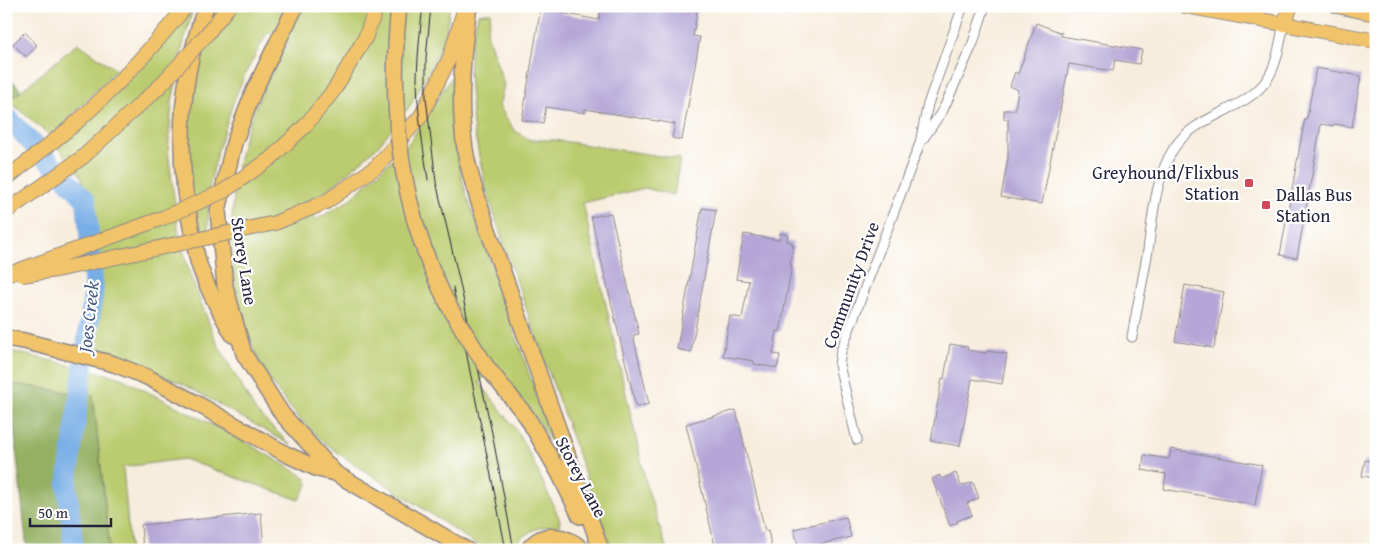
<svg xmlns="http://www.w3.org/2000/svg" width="1382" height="556" viewBox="0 0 1382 556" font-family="'Gentium Book Plus',serif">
  <rect width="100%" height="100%" fill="#fff"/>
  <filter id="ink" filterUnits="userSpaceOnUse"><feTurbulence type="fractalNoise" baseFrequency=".02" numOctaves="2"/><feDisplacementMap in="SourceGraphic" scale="10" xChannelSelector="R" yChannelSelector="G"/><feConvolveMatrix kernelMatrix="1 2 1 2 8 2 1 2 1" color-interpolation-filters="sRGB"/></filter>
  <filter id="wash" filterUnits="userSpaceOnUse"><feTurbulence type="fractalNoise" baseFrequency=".0096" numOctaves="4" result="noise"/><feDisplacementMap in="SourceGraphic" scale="20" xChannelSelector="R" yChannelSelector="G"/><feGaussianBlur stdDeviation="1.12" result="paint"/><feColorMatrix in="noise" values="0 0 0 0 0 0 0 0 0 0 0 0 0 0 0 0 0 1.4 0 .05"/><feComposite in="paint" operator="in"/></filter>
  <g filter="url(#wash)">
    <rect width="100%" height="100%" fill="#f7eddd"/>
    <!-- green -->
    <path fill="#bbcc6f" stroke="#6e7755" d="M215,6h235l-4,25 -10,26 -26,49 -33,41 -49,43 -20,10 8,20 35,-21 57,-55 49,-75c-4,28 -5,58 0,86 2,13 6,26 9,38l87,249h-2l-14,-22 -41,-53 -17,15 36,46 17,31 28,61 -1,6c-23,0 -34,5 -47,24h-28c-30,-21 -60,-41 -91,-61 -27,-18 -56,-34 -80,-57 -69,-65 -91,-153 -78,-245 2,-18 5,-36 10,-52 11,-33 26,-63 43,-92l-20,-11 -22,40 -12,28 -17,53 -8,36 -1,41 -14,3 -10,-93 9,-70z
      M193,9l-10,36 -11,57 -4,49 11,83 10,38 27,69 40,71 35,33 -108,-61 -37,-15 -54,-17 8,-77 -6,-63 -13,-36 -34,-43 -38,-32 69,-58 38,27 -49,50 9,9 49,-45z
      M491,12l-4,21 17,52 -5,21 15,24 16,10h25l125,19 -6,36 -29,-7 -62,15 64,284 20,63h-55l-102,-287 -24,-74 -13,-63 -4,-52 2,-30 7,-30z
      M6,350l113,27 123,63 63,37 3,7 -9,16 -115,-41 -61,8 7,83h-20l-17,-154 -87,-13z"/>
    <!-- forest -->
    <path fill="#94b062" stroke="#5b694e" d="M6,74l15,16 -15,14z
      M9,383l84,13 17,154h-83z"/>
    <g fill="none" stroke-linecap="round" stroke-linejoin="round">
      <!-- river -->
      <path stroke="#78aee6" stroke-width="20" d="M6,116l80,84 8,89 -27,196 7,65"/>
    </g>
    <g id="blocks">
      <!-- building -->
      <path fill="#b4a6d6" d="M541,6h21l-1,7 38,7 2,-14h97l-5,30 7,1 -18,103 -10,-2 3,-14 -90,-15v4l-39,-6 -3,16 -21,-3z
        M1036,23l26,10 -1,3 81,14 -3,14 -24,-4 -2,11 -44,-7 -27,140 -41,-7 7,-38v-40h-4v-9h11l3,-20 -8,-4 5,-14 3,2z
        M25,32l12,13 -2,1 1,1 -9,9h-2l-12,-12z
        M1316,68l45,8 -9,51 -18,-3 -1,2 -12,-2 -24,134 -17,-3 25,-137h2z
        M702,208l14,2 -25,142 -14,-3z
        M611,213l28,121 -6,1 16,69 -13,3 -45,-190z
        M780,233l8,2 -1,6 6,2 -1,3h2l-4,18 2,1 -12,67 -3,-1 -4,23 7,1 -3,13 -23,-4v-3l-31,-5 7,-40 12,2 7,-37 -13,-2 8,-45 35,6z
        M1185,285l39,7 -10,56 -39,-7z
        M950,344l18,3 -1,3 19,3v-2l21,3 -5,30 -30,-5 -12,67 -29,-5 11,-63 2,1z
        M736,410l29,121 3,-1 4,20h-56l-30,-126z
        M1171,449l91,16 -7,40 -91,-16 2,-15 -24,-4 2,-15 25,4z
        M1365,460l11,2v16l-14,-2z
        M956,473l5,13 12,-4 6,16 -12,5 5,12 -15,6 1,1 -8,4 -18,-47 8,-4 1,4z
        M261,513l3,37h-121l-2,-25z
        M846,517l5,20 -52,12 -5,-20z"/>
    </g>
  </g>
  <g filter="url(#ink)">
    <use href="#blocks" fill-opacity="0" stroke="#8c888c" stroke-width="1"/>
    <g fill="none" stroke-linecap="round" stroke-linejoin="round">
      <!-- minor casing -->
      <g stroke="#8c888c" stroke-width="11">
        <path id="minor" d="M923,139l20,-29 30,-67 12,-37
          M1132,337c5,-29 11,-58 16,-87 5,-34 7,-72 26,-102 23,-35 72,-36 94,-70 10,-16 12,-37 16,-55
          M857,440l-18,-75 2,-14 79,-208 8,-39 35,-98"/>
      </g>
      <!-- primary casing -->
      <g stroke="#8c888c" stroke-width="16">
        <path id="primary" d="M1185,6l191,35
          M1337,6l39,8
          M1284,23l7,-17
          M6,179c24,-20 49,-38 72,-58 39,-35 75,-74 108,-115
          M275,223l51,-21 50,-35 45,-51 29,-59 13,-43"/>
      </g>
      <!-- trunk casing -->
      <g stroke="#8c888c" stroke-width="18">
        <path id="trunk" d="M206,6c-27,75 -31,149 -14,226 3,12 4,26 9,38 8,23 20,43 32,65
          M296,6l-19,37 -24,50 -19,50 -16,68 7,75 19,68 38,60 53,59 132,77
          M469,6c-7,47 -11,96 -4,143 4,27 14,52 22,78l114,323
          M6,338l18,3 90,23 33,13 47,25 92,52 32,15 17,4
          M486,366l41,51 32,56 21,43
          M528,550c14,-21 39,-15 55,0"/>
      </g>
      <!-- minor -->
      <use href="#minor" stroke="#fff" stroke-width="9"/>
      <!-- primary -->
      <use href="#primary" stroke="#f1c36a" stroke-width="14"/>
      <!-- trunk -->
      <use href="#trunk" stroke="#f1c36a" stroke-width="15"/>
      <!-- tram -->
      <path stroke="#22223b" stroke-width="1" d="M423,6c-3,23 -5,47 -6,70 0,35 6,70 11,104
        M431,6l-5,52v40l10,84 23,97 33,154 22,117
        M453,287l53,263"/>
      <!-- primary-bridge casing -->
      <g stroke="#8c888c" stroke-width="16" stroke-linecap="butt">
        <path id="primary-bridge" d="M7,211l76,-54 43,-40 33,-30 48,-53 22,-28
          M6,275l157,-57 61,-27 46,-32 35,-33 29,-36 31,-52 12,-32
          M22,275l34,-5 219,-47"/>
      </g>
      <!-- trunk-bridge casing -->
      <g stroke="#8c888c" stroke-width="18" stroke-linecap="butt">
        <path id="trunk-bridge" d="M399,6c-10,96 0,194 41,282 12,27 30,52 46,78"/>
      </g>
      <!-- primary-bridge -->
      <use href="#primary-bridge" stroke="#f1c36a" stroke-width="14"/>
      <!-- trunk-bridge -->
      <use href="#trunk-bridge" stroke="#f1c36a" stroke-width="15"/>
    </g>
  </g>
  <!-- markers -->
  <g fill="#d1495b" stroke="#fff" stroke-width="2">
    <rect x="1244" y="178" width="10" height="10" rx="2.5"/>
    <rect x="1261" y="200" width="10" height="10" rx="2.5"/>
  </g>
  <g text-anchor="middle" stroke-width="4.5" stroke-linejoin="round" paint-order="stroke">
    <!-- poi labels -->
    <g font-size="18" fill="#22223b" stroke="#fff" text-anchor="end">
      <text x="1239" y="179">Greyhound/Flixbus<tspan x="1239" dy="21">Station</tspan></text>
      <text x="1276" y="201" text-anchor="start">Dallas Bus<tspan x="1276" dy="21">Station</tspan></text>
    </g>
    <!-- street labels -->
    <g font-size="18" fill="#22223b" stroke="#fff">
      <text transform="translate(244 261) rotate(81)" y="6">Storey Lane</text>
      <text transform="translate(851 285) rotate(-70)" y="6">Community Drive</text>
      <text transform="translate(581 477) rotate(62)" y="6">Storey Lane</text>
    </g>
    <!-- water labels -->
    <g font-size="19" font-style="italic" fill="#445a7f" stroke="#fff">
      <text transform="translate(88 317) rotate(-84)" y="7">Joes Creek</text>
    </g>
  </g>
  <!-- margin -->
  <rect width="1382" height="556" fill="none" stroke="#fff" stroke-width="25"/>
  <!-- scale -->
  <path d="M30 518v8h81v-8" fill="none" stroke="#22223b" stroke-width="2.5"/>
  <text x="38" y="518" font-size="15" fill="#22223b" stroke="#ffffff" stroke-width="4" paint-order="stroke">50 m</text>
</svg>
